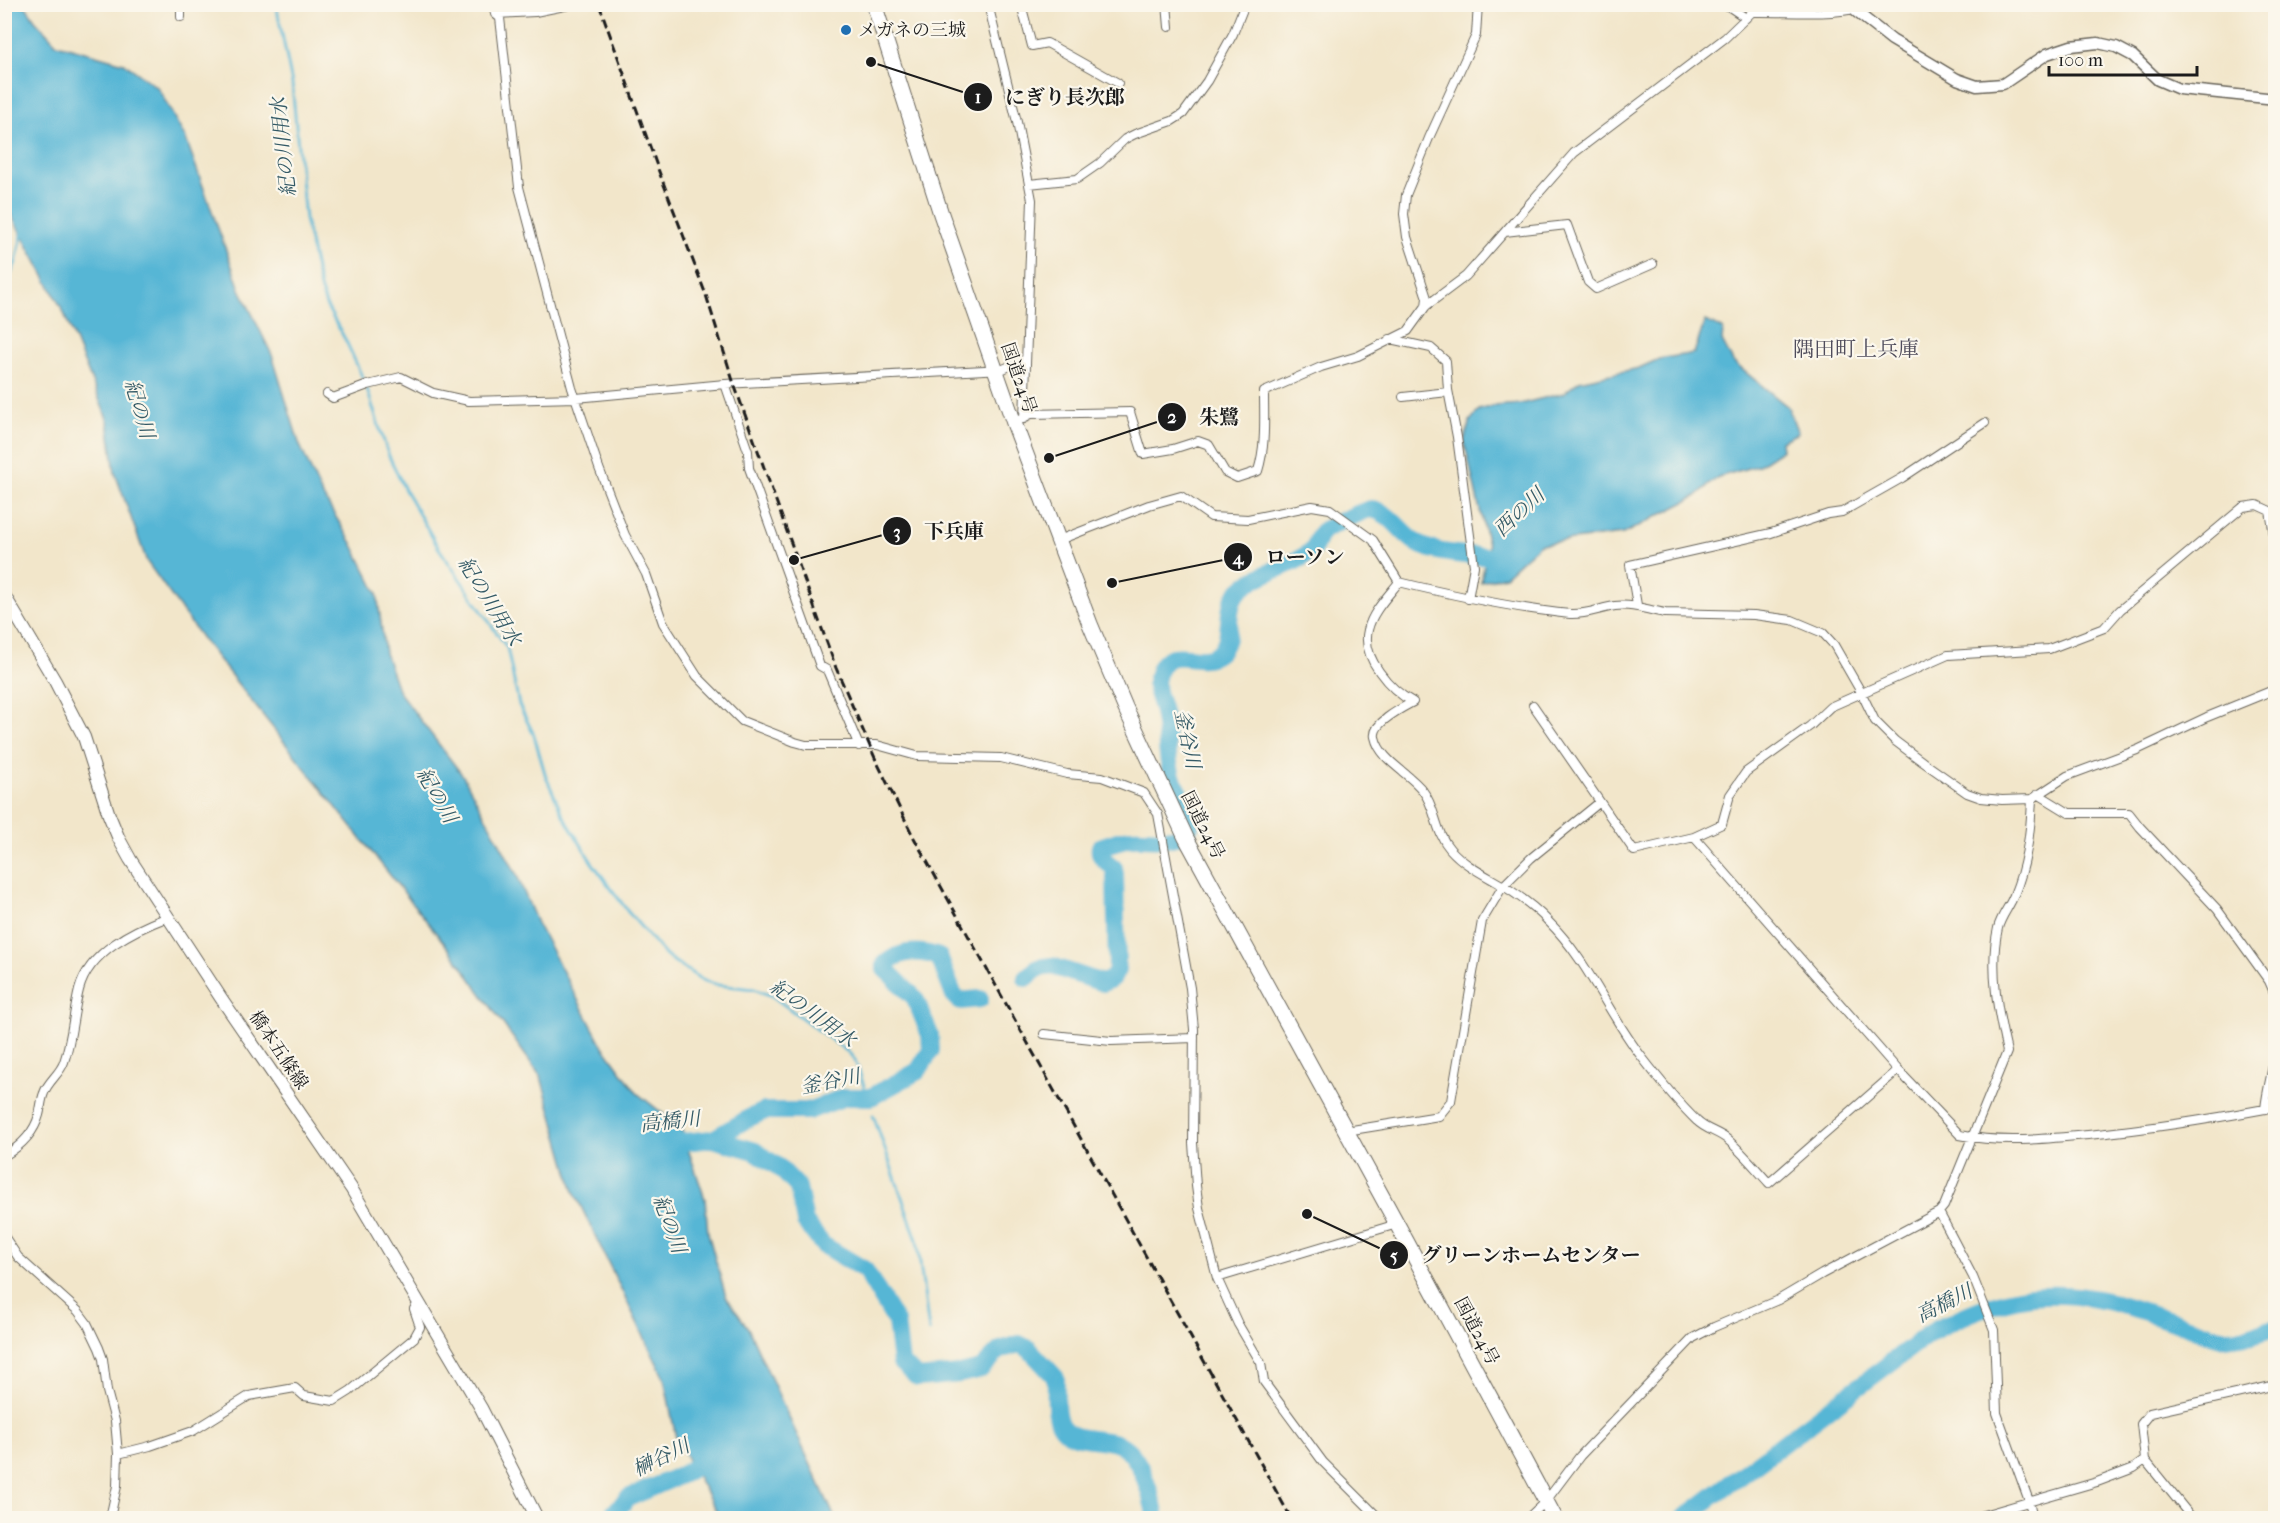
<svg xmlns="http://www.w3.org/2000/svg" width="2280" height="1523" viewBox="0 0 2280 1523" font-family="'IM FELL French Canon','Noto Serif JP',serif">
  <rect width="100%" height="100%" fill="#fbf7ec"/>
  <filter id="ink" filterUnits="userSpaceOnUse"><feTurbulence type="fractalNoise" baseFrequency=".0167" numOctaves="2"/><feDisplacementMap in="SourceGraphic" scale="12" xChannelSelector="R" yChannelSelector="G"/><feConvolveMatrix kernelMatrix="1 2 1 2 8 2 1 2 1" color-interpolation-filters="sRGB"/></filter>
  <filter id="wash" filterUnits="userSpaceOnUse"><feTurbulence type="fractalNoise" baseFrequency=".008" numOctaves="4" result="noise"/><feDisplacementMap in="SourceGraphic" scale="24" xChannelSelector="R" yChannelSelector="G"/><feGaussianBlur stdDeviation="1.35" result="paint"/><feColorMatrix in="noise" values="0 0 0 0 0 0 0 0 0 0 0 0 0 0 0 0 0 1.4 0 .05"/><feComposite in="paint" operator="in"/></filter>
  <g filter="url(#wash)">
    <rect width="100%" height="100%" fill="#f2e6ca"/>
    <!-- water -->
    <path fill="#57b6d5" stroke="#3a6978" stroke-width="1.5" d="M4,5h21l10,15 22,24 67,19 34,25 28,51 54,150 32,66 27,88 22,50 31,50 25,50 8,60 14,39 64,84 53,97 21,50 65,122 35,48 44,35 24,71 3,34 18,64 22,31 87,190h-115l-44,-80 -12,-60 -90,-186 -33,-115 -85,-119 -253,-318 -56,-78 -32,-89 -7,-52 -45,-110 -58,-107z
      M1705,321l18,8 -1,12 11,21 55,45 10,26 -17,8 1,9 -23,15 -41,12 -23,20 -72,37 -83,10 -35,32 -24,6 7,-37 -24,-104 6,-20 9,-11 15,-4 26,-2 44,-11 15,-12 60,-13 20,-9 35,-6z"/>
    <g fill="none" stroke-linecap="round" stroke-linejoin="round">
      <!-- stream -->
      <path stroke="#57b6d5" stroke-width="3" d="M276,4l16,80 13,135 15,69 6,17 20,36 19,42 23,71 17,36 33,57 69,101 12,57 15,30 12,42 17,38 28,46 38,52 37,43 36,24 16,5 36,4 18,7 76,56 7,8 9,26
        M4,289l12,-27 7,-31
        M873,1115l44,125 12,91"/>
      <!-- river -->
      <path stroke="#57b6d5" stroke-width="18" d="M1026,978l12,-10 14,-2 51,17 10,-5 4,-8 -2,-96 -1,-6c-7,-6 -16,-11 -14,-21 10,-3 21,-8 31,-9 17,-2 48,8 59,-12 6,-11 -15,-38 -18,-50 -7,-22 -4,-46 -10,-68 -3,-11 -8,-19 -5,-31 9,-38 40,-9 60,-23 17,-12 8,-39 17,-56 15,-25 57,-29 77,-47 6,-5 6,-14 11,-19 3,-4 45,-23 49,-23 22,3 31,28 51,37 24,10 55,9 81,12l5,-5
        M713,1139l36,-21 16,-7h43l37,-14h26l47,-26 13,-21 -1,-15 -15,-37 -30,-29v-5c16,-14 34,-14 54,-7l15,39 5,5 21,-2
        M663,1144l50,-5 42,12 25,17 18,19 7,35 18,23 42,25 31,52 5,41 17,15 42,-4 21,-5 19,-19 19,-6 10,5 27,29c0,13 -2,34 4,46 11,21 47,11 64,23 18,12 28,52 32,71
        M609,1518l19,-20 55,-24 30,-18
        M1684,1518l246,-185c72,-40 125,-50 206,-24 20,6 40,13 60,20 8,3 18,8 26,9 19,1 37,-4 54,-11"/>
    </g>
  </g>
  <g filter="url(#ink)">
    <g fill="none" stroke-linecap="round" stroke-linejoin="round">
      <!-- street casing -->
      <g stroke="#676359" stroke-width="10">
        <path id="street" d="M181,4v13
          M493,4l2,10 5,4 19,169 53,201 27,80 26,67 21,39 17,49 34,53 45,45 53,21 11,3h71l40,11 84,2 66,16 35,3 42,16 14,21 32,174 4,41 -1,114 3,43 3,22 18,70 21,46 23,39 3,19 59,80 56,56
          M988,4l29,118 15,78 -8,219
          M1021,4l11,42 15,-3 71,40
          M1167,4l2,23
          M1725,4l21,14
          M495,14l40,-2 39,-8
          M1029,184l48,-5 23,-16 25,-24 10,-5 37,-13 11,-7 24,-33 26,-47 12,-30
          M1505,232l62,-7 21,57 8,7 57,-25
          M1426,306l1,-8 -20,-61 -3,-23 2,-19 23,-57 47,-103 2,-31
          M1390,339l41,9 15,13 2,29 9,47 17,129 -6,33
          M725,384l23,67 1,17 71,198 7,4 32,76
          M327,394l6,4 35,-13 33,-8 32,16 36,8 107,-3 149,-14 278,-15 21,-9
          M1403,397l45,-5
          M1014,423l17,-9 99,-2 13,42 30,-5 25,-8 11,4 16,27 12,6 21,-7c8,-26 6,-52 6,-79l57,-25 37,-11 50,-25 18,-25 40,-30 108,-123 151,-115 27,-26c41,-1 85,5 123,-8
          M1059,540l90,-35 32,-9 30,21 37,2 64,-13 18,3 43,31 26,42c57,14 113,26 171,32 15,1 31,-6 45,-8 20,-2 31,4 50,7l89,2 38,5 31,13 11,12 27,47 14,29 20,20 28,21 44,31 14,5 21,2 30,-1 35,-23 70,-26 70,-33 69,-28
          M1399,582c-11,14 -27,30 -31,48 -7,27 22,60 45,72 -11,6 -41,21 -38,35 5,24 35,36 48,54 13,17 12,41 27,58 14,16 33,25 52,36 16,10 33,22 46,36 40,39 59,91 93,135 17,22 36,46 56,65 9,9 22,11 31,19 15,13 28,29 41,43l129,-113
          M1637,605l-7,-40 141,-32 57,-19 14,-2 60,-34 83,-55
          M1533,705l101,146 60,-14 28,-13 8,-29 16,-23 64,-46 20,-19 118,-52 101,-6 55,-21 16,-18 123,-103 14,-2 13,6 6,36
          M2038,794l31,19h60l11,14 77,82 52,72 7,16
          M1694,837l204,233 62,65c42,9 85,4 128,0 59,-6 118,-15 177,-26l11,-4
          M1044,1034l67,7 83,-3
          M2265,1109c2,-20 8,-39 11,-60
          M1346,1131l93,-15 12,-15 31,-180 21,-35 28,-28 69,-56
          M4,1156c17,-10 30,-22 35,-41 2,-7 2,-15 5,-22 4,-12 16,-19 20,-31 8,-23 9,-48 15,-72 10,-39 55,-60 89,-73
          M1939,1212l34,65 21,53 3,83 32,88 4,17
          M4,1236l14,21 60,54 9,12 12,25 4,11 4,32 8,30 3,33 -1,32 -7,32
          M1217,1278l180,-54
          M118,1454l32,-8 43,-15 56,-35 46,-8 9,8 30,5 16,-10 64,-53 6,-11 -6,-18 5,-7
          M2145,1460l47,58
          M1528,1518l18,-17 34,-45 113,-118 21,-11 64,-27 44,-26 117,-62 5,-6 63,-154c-9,-39 -18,-84 -9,-124 3,-12 12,-22 16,-33 12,-29 17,-65 18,-96
          M1973,1518l124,-36 37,-14 11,-8 -4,-36 9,-11 126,-28"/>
      </g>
      <!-- secondary casing -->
      <g stroke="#676359" stroke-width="13">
        <path id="secondary" d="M1854,10l38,30 65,39 20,7 26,-2 44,-30 24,-8 27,-3 18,4 17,9 25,24 21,9 97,10"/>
      </g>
      <!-- primary casing -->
      <g stroke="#676359" stroke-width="14">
        <path id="primary" d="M4,595l51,86 29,56 25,78 10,24 11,20 91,139 130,190 130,220 56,110"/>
      </g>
      <!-- highway casing -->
      <g stroke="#676359" stroke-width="17">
        <path id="highway" d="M874,4l67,210 73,209 76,201 35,83 61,131 211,386 158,294"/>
      </g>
      <!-- street -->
      <use href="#street" stroke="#fff" stroke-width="8"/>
      <!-- secondary -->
      <use href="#secondary" stroke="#fff" stroke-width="10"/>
      <!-- primary -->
      <use href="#primary" stroke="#fff" stroke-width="12"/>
      <!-- highway -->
      <use href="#highway" stroke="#fff" stroke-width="15"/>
      <!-- rail -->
      <path stroke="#1c1c1c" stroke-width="3" stroke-dasharray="9 4.5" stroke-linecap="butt" d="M599,4l59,165 48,126 28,89 102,284 39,90 38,78 378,682"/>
    </g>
  </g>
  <!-- markers -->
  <circle fill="#1f6fb2" stroke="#fbf7ec" stroke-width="2" cx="846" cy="30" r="6"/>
  <g text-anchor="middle" stroke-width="4.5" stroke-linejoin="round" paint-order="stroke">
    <!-- poi labels -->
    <g font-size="18" fill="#1c1c1c" stroke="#fbf7ec" text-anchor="start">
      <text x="858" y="36">メガネの三城</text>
    </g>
    <!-- street labels -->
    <g font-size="18" fill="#1c1c1c" stroke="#fbf7ec">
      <text transform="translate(1019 378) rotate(71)" y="6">国道24号</text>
      <text transform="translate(1203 825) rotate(63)" y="6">国道24号</text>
      <text transform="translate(279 1050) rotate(56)" y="6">橋本五條線</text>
      <text transform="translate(1477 1331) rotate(62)" y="6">国道24号</text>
    </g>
    <!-- water labels -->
    <g font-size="20" font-style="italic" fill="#345a66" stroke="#fbf7ec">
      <text transform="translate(283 147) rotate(-96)" y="7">紀の川用水</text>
      <text transform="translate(140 409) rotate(74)" y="7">紀の川</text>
      <text transform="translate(1519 512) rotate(-43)" y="7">西の川</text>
      <text transform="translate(490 601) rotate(58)" y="7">紀の川用水</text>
      <text transform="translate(1188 739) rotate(78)" y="7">釜谷川</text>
      <text transform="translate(437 795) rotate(60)" y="7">紀の川</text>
      <text transform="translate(813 1013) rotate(36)" y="7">紀の川用水</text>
      <text transform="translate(830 1081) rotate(-11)" y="7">釜谷川</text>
      <text transform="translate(670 1121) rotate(-6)" y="7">高橋川</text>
      <text transform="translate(670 1224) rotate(70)" y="7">紀の川</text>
      <text transform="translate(1944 1303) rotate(-27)" y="7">高橋川</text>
      <text transform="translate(661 1457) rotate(-26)" y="7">榊谷川</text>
    </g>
    <!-- quarter labels -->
    <g font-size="21" fill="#4f4c5b" stroke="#fbf7ec">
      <text x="1856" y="356">隅田町上兵庫</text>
    </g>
  </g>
  <!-- callouts -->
  <path fill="none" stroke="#1c1c1c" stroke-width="2" d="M871 62L978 97M1049 458L1172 417M794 560L897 531M1112 583L1238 557M1307 1214L1394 1255"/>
  <g fill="#1c1c1c" stroke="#fbf7ec" stroke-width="2">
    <circle cx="871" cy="62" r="6"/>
    <circle cx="1049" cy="458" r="6"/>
    <circle cx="794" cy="560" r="6"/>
    <circle cx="1112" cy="583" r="6"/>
    <circle cx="1307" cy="1214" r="6"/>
    <circle cx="978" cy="97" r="15"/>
    <circle cx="1172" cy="417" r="15"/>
    <circle cx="897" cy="531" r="15"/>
    <circle cx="1238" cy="557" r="15"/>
    <circle cx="1394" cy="1255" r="15"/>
  </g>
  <g font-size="18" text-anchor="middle" font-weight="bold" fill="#fff">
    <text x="978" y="103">1</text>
    <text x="1172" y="423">2</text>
    <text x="897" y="538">3</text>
    <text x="1238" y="564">4</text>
    <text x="1394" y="1262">5</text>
  </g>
  <g font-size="20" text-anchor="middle" font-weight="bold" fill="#1c1c1c" stroke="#fbf7ec" stroke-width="4.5" stroke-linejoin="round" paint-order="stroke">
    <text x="1065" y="104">にぎり長次郎</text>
    <text x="1219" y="424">朱鷺</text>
    <text x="954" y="538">下兵庫</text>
    <text x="1305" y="564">ローソン</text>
    <text x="1531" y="1262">グリーンホームセンター</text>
  </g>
  <!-- margin -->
  <rect width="2280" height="1523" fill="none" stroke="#fbf7ec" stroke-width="24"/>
  <!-- scale -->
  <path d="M2049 66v9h148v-9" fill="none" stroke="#1c1c1c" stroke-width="3"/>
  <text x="2058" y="66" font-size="18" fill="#1c1c1c" stroke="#fbf7ec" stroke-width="4.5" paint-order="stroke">100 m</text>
</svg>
